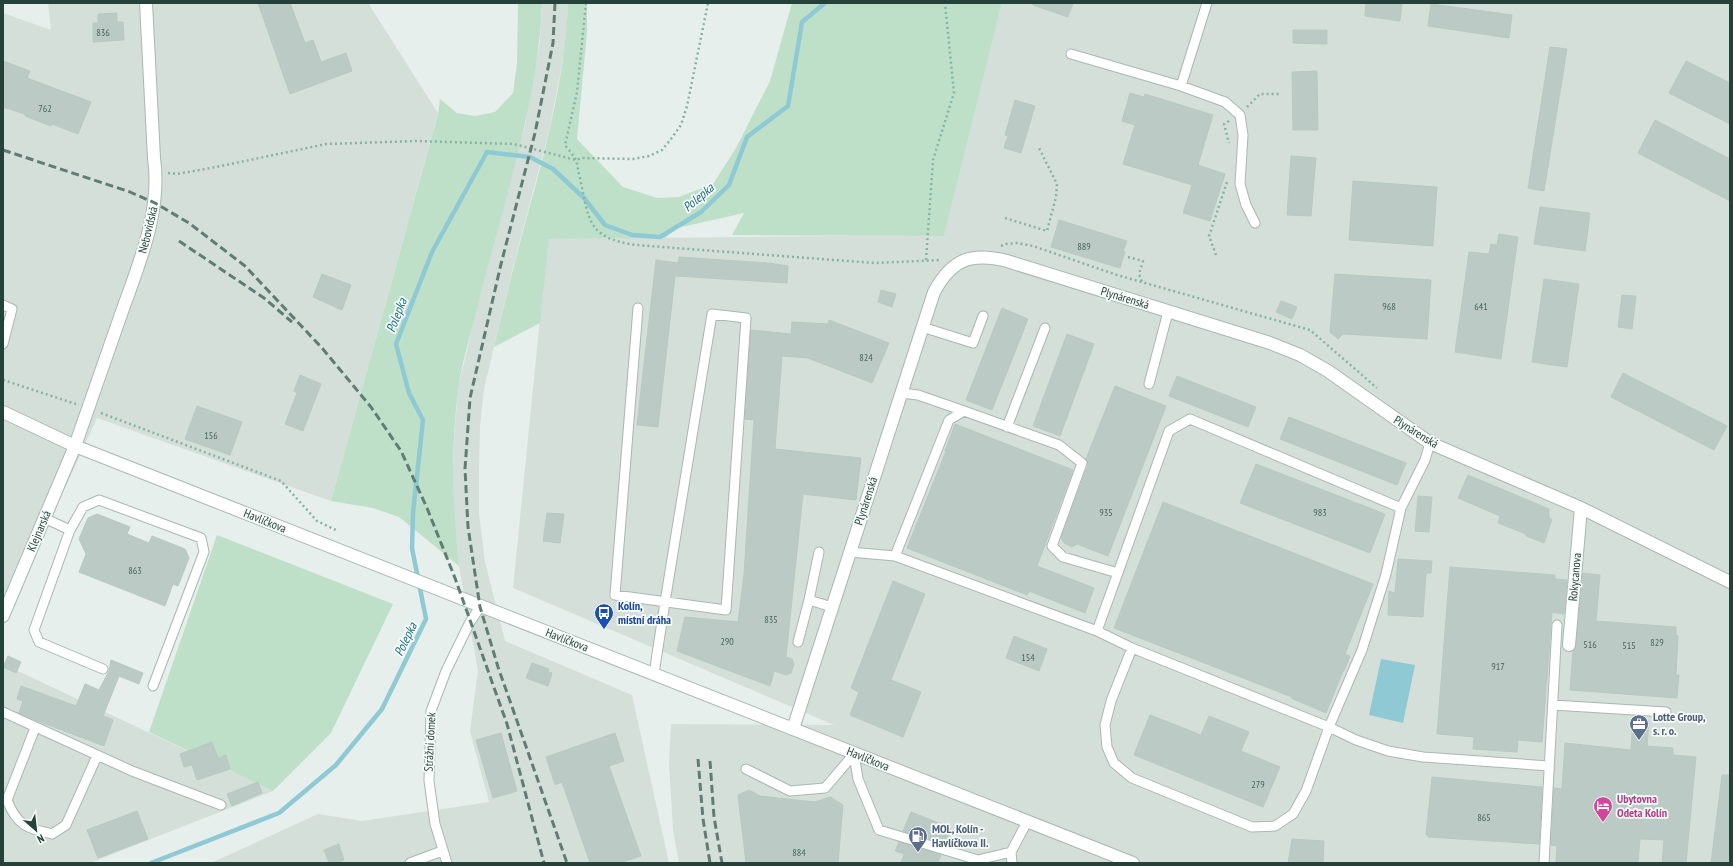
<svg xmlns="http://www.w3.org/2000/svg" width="1733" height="866" viewBox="0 0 1733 866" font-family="'PT Sans Narrow',sans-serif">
  <rect width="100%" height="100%" fill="#e6efeb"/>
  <!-- built -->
  <path fill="#d4dfda" d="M48,3h322v3l68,107 -107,388 -234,-83 -94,206v-611l48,17z
    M542,3h26l-2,41 -17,87 -36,136 -29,122 -4,37 -1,44v44l6,48 20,79 127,54 37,168h-458l107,-49 44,7 127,-19 -19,-71 8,-60 -19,-105 -5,-51 -1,-45 2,-46 4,-40 10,-42 19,-81 37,-135 15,-85z
    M1002,3h728v860h-1051l-6,-33 -4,-66 2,-40 163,1 -321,-137 35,-349 396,-4z
    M3,664l270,127 -183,72h-87z"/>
  <!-- green -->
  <path fill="#bfe0c8" d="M518,3h24c-4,107 -43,211 -67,315 -6,22 -13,45 -16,67 -9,61 -6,121 0,181l-60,-49 -26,-9 -42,-7 107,-387 2,-15 17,14 18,3 20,-4 18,-19 4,-30z
    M568,3h19v29l-10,107 46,48 34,11 22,-1 34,-13 23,-36 34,-67 22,-78h210l-58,233 -212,-1 12,-22 -67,15 -12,10 -116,1 -9,84 -46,24c9,-37 18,-75 28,-112 21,-76 43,-153 46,-232z
    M217,535l176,69 -62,129 -58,58 -124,-59z"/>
  <!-- water -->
  <path fill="#8ec9d4" d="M1381,659l34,6 -12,58 -34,-8z"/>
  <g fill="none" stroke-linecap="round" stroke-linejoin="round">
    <!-- stream -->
    <path stroke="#8ec9d4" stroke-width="4.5" d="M151,863l128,-50 57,-48 46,-56 44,-90 -14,-71 1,-35 10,-93 -14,-27 -13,-49 36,-92 55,-100 43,5 23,12 31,29 21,27 27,10 28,2 41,-25 28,-27 18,-48 41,-31 14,-84 23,-19"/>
  </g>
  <!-- building -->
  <path fill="#bbcac4" stroke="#b8c9c2" d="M258,3h32l15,40 8,-3 8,22 25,-9 6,18 -62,23z
    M1033,3h40l-5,14 -35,-12z
    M1366,3h36l-2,18 -35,-5z
    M1431,4l81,11 -3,23 -81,-12z
    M117,13v9h6l1,18 -31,2v-19h5v-9z
    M1293,30h34v14l-34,-1z
    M1550,47l17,2 -23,142 -16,-3z
    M3,61l27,10 -3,7 64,24 -13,32 -26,-10 -1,2 -26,-10v-2l-22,-7z
    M1686,61l44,22v41l-61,-31z
    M1317,71l1,59h-25l-1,-58z
    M1130,93l14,4 1,-3 68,21 -15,50 27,9 -15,47 -27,-8 9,-28 -69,-21 12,-39 -13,-4z
    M1015,100l20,6 -14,47 -17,-5 4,-12 -3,-1z
    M1655,120l75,39v42l-92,-48z
    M1291,156l25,2 -5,58 -24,-1z
    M1353,181l84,6 -4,59 -84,-6z
    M1540,207l50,6 -5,38 -51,-7z
    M1059,220l68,21 -4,10 2,1 -5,16 -69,-21z
    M1499,234l19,3 -17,122 -46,-7 14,-100 20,2 2,-10 6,1z
    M679,257l89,6 20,3 -1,17 -112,-7 -17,151 -21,-2 19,-165 22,3z
    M322,274l29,11 -9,25 -29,-13z
    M1335,274l96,6 -4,59 -84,-5 -5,5 -8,-7z
    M1544,279l35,5 -12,83 -35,-5z
    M881,290l15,4 -4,13 -14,-5z
    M1622,295l14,1 -4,33 -14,-2z
    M1281,301l16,6 -5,12 -16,-7z
    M1002,308l26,11 -36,91 -26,-10z
    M829,320l60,23 -17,40 -64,-25 -26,-2 -7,93 86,9 -5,42 -53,-6 -17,163 6,2 2,5 -3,9 -5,2 -12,-4 -4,15 -93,-35 8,-34 53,5 6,-48 10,-154 -9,-1 6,-89 40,4 1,-12 36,2z
    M1067,334l27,10 -34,92 -27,-10z
    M1623,373l104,53 -13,24 -103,-53z
    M300,375l21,9 -18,47 -18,-7 12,-31 -3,-2z
    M1177,376l79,31 -8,20 -79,-31z
    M1115,386l51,20 -58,150 -31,-12 -5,3 -8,-4 -3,-5 27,-73 -2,-6z
    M197,406l45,16 -12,33 -45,-16z
    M1289,417l117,46 -9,22 -117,-46z
    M955,424l118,46 -36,96 57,22 -9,25 -56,-22 -2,4 -120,-47 39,-97h-1z
    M1256,464l129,50 -15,39 -130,-50z
    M1468,475l81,34v9l3,1 -8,24 -18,-7v-2l-28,-11 2,-7 -42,-18z
    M1418,496l14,1 -3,35 -14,-1z
    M1163,502l210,82 -28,70 5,2 -6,15h-1l-17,42 -35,-15 1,-1 -178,-69z
    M547,513l17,1 -4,29 -17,-2z
    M97,514l33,13 -3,7 22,9 3,-7 33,13 4,9 -11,28 -5,-2 -8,22 -86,-34 7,-18 -7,-15 9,-21z
    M1398,559l34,2 -1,12h-5l-3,44 -35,-2 1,-24 6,2z
    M1450,567l105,8v4l12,1 -3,34 -12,-2 -10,130 -24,-2 -1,12 -44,-3 1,-12 -37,-3z
    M1583,573l17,2 -4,46 80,6v8l2,1 -2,39h3l-2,23 -107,-8 3,-39 3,-5z
    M893,581l32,13 -34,86 30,12 -18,45 -53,-22 9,-23 -8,-4z
    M1014,636l33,13 -8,22 -33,-13z
    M8,656l13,6 -5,11 -13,-6z
    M111,660l32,13 -4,11 -20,-8 -16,40 10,4 -9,26 -66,-25 -19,-8 4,-12 -6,-2 4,-13 55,20 9,-22 14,6 10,-19z
    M532,663l17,6 -1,3 4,1 -4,13 -22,-8z
    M1150,715l51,20 8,-19 40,16 -8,19 39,16 -17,40 -129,-52z
    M1633,720l16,1 -2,25 26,2v7l23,2 -10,106h-24l2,-23 -24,-1 -2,24h-82l1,-17 -6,-1 3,-57 8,1 3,-46 66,7z
    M501,733l16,58 -24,7 -17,-58z
    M615,733l9,28 -15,5 32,90 -22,7h-29l-28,-81 -7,3 -9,-28z
    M212,742l6,16 8,-3 4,14 -33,11 -5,-15 -8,2 -4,-13z
    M1722,775h8v88h-19z
    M1432,777l110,10 -3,57 -111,-7v-2h-2z
    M258,782l4,11 -30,13 -5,-12z
    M749,790l11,6 55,6 15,-5 13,8 -5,58h-92l-8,-68z
    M137,811l11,28 -50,19 -11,-28z
    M911,812l40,16 -6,16 -42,-13z
    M1292,839l32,2 -1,22h-35z
    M899,842l42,13 -3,8h-37l3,-9 -9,-3z
    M339,844l5,16 -8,3h-7l-5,-13z"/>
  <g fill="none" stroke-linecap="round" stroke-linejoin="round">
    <!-- service casing -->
    <g stroke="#a8b8b2" stroke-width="11">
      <path id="service" d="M1071,54l110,32 44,16 15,13 3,20 -3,49 6,21 9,18
        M1181,86l26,-83
        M3,305l9,4 -9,35
        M638,308l-23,287 111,15 20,-292 -34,-4 -47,288 -11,72
        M922,327l51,16 10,-27
        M1149,384l19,-72
        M901,393l17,2 46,16
        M1007,427l38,-99
        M44,518l26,12 -36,100 5,12 64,27
        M70,530l13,-23 16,-7 102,38 3,14 -51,134
        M819,552l-10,48 23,7
        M850,552l45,4 202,75 35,17 197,79 27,13 32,11 35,6 126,9
        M895,556l54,-136 15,-9 95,34 23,18 -30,83 11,11 55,16
        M1097,631l72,-200 21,-12 211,89
        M798,642l11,-42
        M1132,648l-21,53 -6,24 2,22 7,16 18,15 120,49 23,-1 18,-12 13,-23 23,-64 33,-77 24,-76 15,-66 24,-48 5,-17
        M1553,705l113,7
        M3,712l129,59 89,34
        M35,728l-28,72c10,26 20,28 45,34l14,-9 31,-69
        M854,754l4,25 21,51 99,30 33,-8 16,-30
        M746,769l44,22 35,-3 29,-34
        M1011,852l1,11
        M410,863l32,-12
        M447,863l-12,-39 -6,-43 2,-70 15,-40 24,-49 10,-15
        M1544,863l13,-238"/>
    </g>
    <!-- minor casing -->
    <g stroke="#a8b8b2" stroke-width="14">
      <path id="minor" d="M3,616l72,-170
        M1569,645l12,-137
        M793,729l141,-437c18,-33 37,-40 73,-31l263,82 30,12 28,16 102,72 151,65 149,74"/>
    </g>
    <!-- tertiary casing -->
    <g stroke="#a8b8b2" stroke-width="14">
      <path id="tertiary" d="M3,412l72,34 1058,417
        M75,446c15,-42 29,-84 44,-126 18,-52 43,-106 35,-162l-8,-155"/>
    </g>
    <!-- path -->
    <path stroke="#86b3a5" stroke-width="2.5" stroke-dasharray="2 3" stroke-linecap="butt" d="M586,3l-9,89 -12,53c4,5 8,10 11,15 2,6 2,12 4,18 9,42 7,60 56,67l238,18 67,-3
      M1247,107l13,-13h19
      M1229,121l-5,3 5,19
      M168,173l9,1 39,-7 110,-23 91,-3 97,3 62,16 6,-2 51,1 16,-3 13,-6 9,-11 10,-14 6,-19 21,-103
      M1005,218l42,13 9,-34 1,-13 -18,-36
      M1001,246l5,-2 11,-1 16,3 84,29 193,55 67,58
      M1216,255l-7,-19 18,-54
      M1128,257l15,4 -4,13 3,8
      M926,260l7,-100 21,-67 -9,-90
      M3,380l73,24
      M101,413l180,68 36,40 21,10"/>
    <!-- service -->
    <use href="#service" stroke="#fff" stroke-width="9"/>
    <!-- minor -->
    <use href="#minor" stroke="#fff" stroke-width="12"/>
    <!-- tertiary -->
    <use href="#tertiary" stroke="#fff" stroke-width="12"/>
    <!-- rail -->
    <path stroke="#5f7d75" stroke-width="3" stroke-dasharray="8 4" stroke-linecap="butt" d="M555,3l-2,40 -18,90 -34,131 -31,134 -5,71 3,58 12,80 18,60 69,196
      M3,150l127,42 25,11 34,20 56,43 77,82 49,59 30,44 26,57 28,70 52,146 37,139
      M179,241l85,57 28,24
      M698,759l5,60 7,44
      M710,761l4,56 8,46"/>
  </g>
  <!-- icons -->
  <defs>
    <g id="bus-pin" transform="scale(1)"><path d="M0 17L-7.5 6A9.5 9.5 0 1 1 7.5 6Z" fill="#1a4fb4" stroke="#f7fbf9"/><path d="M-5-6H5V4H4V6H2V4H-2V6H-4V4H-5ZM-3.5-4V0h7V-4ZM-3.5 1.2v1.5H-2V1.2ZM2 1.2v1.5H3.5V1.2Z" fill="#fff"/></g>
    <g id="office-pin" transform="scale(1)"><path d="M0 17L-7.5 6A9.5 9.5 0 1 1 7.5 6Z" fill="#5c6f8a" stroke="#f7fbf9"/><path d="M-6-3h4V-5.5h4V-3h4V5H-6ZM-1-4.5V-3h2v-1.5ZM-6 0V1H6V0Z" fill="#fff"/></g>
    <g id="hotel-pin" transform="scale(1)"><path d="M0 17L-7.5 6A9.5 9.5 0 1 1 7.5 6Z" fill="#d1479c" stroke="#f7fbf9"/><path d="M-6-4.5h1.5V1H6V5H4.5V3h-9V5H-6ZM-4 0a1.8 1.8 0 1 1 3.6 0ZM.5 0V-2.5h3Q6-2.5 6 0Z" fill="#fff"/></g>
    <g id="fuel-pin" transform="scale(1)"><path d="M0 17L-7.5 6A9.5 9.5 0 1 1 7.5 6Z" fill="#5c6f8a" stroke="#f7fbf9"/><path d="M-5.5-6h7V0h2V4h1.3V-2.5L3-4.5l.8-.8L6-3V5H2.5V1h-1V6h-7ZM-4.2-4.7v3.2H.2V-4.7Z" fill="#fff"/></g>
  </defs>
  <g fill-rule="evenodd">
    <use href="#bus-pin" x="604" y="613"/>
    <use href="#office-pin" x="1639" y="724"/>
    <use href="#hotel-pin" x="1603" y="806"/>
    <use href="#fuel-pin" x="918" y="836"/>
  </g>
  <g text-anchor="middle" stroke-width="3.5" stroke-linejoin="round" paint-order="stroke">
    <!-- number labels -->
    <g font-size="10" fill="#4a645c">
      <text x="103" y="36">836</text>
      <text x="45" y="112">762</text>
      <text x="1084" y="250">889</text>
      <text x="1389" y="310">968</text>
      <text x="1481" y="310">641</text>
      <text x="866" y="361">824</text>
      <text x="211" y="439">156</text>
      <text x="1106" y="516">935</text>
      <text x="1320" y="516">983</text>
      <text x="135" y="574">863</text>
      <text x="771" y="623">835</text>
      <text x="727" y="645">290</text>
      <text x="1657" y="646">829</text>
      <text x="1590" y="648">516</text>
      <text x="1629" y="649">515</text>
      <text x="1028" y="661">154</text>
      <text x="1498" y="670">917</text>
      <text x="1258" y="788">279</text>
      <text x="1484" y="821">865</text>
      <text x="799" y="856">884</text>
    </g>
    <!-- street labels -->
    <g font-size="12" fill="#24423a" stroke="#f7fbf9">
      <text transform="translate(148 230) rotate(-76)" y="4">Nebovidská</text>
      <text transform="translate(1125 298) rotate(17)" y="4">Plynárenská</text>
      <text transform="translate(1416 432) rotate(32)" y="4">Plynárenská</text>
      <text transform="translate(866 501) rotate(-72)" y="4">Plynárenská</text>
      <text transform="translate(265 521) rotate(22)" y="4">Havlíčkova</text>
      <text transform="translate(39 531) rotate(-67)" y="4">Klejnarská</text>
      <text transform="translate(1575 577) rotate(-85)" y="4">Rokycanova</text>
      <text transform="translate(567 640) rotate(21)" y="4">Havlíčkova</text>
      <text transform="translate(430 742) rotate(-87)" y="4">Strážní domek</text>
      <text transform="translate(868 759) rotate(22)" y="4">Havlíčkova</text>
    </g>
    <!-- transit labels -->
    <g font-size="12" font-weight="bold" fill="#164399" stroke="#f7fbf9" text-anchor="start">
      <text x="618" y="610">Kolín,<tspan x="618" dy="14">místní dráha</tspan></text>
    </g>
    <!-- service labels -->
    <g font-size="12" font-weight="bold" fill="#4e5e75" stroke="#f7fbf9" text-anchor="start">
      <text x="1653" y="721">Lotte Group,<tspan x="1653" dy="14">s. r. o.</tspan></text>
      <text x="932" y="833">MOL, Kolín -<tspan x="932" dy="14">Havlíčkova II.</tspan></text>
    </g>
    <!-- hotel labels -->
    <g font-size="12" font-weight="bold" fill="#b23c85" stroke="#f7fbf9" text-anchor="start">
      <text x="1617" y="803">Ubytovna<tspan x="1617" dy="14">Odeta Kolín</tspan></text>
    </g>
    <!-- water labels -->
    <g font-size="13" font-style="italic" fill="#1c6f80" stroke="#f7fbf9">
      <text transform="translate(698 197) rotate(-40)" y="5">Polepka</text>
      <text transform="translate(396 315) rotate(-69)" y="5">Polepka</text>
      <text transform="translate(405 639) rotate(-64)" y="5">Polepka</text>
    </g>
  </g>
  <!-- border -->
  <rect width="1733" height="866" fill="none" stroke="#24423a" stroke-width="8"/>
  <!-- north arrow -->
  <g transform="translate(36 830) rotate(152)" stroke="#f7fbf9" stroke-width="3" paint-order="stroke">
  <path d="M0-3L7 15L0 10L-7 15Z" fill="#24423a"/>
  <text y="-6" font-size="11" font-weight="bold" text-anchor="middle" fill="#24423a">N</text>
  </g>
</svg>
